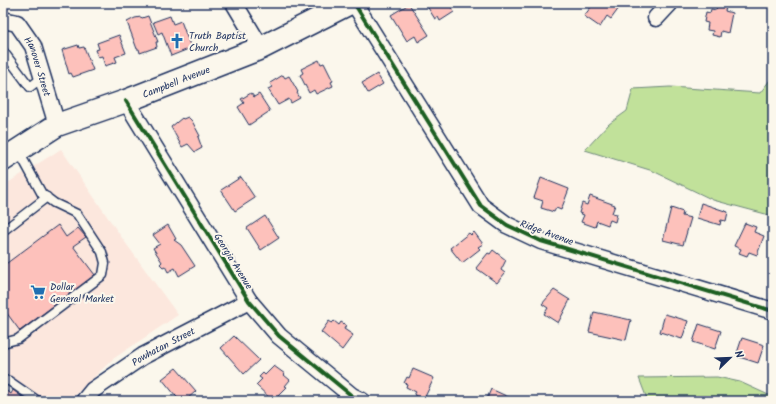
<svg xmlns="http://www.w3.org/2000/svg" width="776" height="404" viewBox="0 0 776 404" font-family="Kalam,sans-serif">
  <rect width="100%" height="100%" fill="#fbf7ec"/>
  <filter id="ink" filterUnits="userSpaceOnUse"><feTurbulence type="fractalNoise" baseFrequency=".025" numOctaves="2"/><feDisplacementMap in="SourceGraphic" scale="8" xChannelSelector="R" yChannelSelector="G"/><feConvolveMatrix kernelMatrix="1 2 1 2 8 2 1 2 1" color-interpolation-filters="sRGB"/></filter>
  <g filter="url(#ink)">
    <!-- built -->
    <path fill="#fce7dd" d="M61,149l61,89 56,77 -65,44 -44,42h-22l-44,-24v-191z"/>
    <!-- green -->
    <path fill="#c1e19a" stroke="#6e887c" d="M773,76v140l-60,-16 -60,-29 -68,-21 24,-26 18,-13 6,-22 37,-2 90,6z
      M717,377l23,5 33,15v4h-123l-3,-2 -8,-21z"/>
    <!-- building -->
    <path fill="#fdc1bb" stroke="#1b2f5e" d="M425,3h33v1l-6,4 2,4 -14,9 -2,-4 -3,2z
      M587,3h34l1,1 -11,15 -4,-3 -7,11 -16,-11 7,-9z
      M409,4l20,31 -11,7 -3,-6 -8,5 -16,-26z
      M717,5l9,2 -1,4 7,2 -4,20 -7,-2 -1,6 -8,-2 1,-4 -6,-1 1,-7 -4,-1 2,-10 4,1 1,-4 5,1z
      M148,16l10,26h-2l1,5 -17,6 -1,-4h-2l-10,-27 8,-4 6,-1 1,1z
      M170,16l3,8 8,-3 10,27 -20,8 -9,-24 -4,2 -5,-12z
      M119,35l7,18 -11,4 2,5 -12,4 -3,-10 -4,1 -3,-7 4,-1 -2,-6z
      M78,45l1,3 5,-1 9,23 -20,7 -2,-4 -2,1 -7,-24z
      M319,60l2,4 3,-1 9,18 -2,1 2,4 -17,8 -2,-4 -5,3 -9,-18 3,-2 -2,-4z
      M377,74l6,10 -15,9 -6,-10z
      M283,75l2,3 4,-2 9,16 -1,1 3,5 -9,5 -2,-4 -11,6 -10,-16 4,-2 -2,-4z
      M3,83l6,8 -6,5z
      M251,93l3,4 5,-3 11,17 -21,14 -11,-18 6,-4 -3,-4z
      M188,117l4,4 8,15 -2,1 4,11 -7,4 -7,-8 -6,3 -11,-20 11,-9 1,1z
      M241,177l14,21 -20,13 -14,-21z
      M541,178l28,11 -8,21 -5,-2 -2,4 -13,-4 2,-7 -9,-3z
      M590,196l25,9 -3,8 5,1 -2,8 -5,-2 -2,5 -11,-4 -2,6 -14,-5 3,-7 -5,-2 3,-10 5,2z
      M701,203l27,9 -2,9 -5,-1 -1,5 -23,-7z
      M671,208l12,4 -1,4 9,2 -8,27 -20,-5z
      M265,216l14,22 -18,12 -14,-22z
      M745,223l11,4 -2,5 10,4 -7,19 -8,-3 -2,4 -8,-3 2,-4 -7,-3z
      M58,225l8,12 12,-9 8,9 -13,9 22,29 -75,56 -17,-23v-42z
      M168,225l8,14 -2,1 7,5 14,21 -16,10 -4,-8 -7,4 -3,-6 -2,1 -3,-3 2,-2 -9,-14 7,-4 -7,-9z
      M474,232l9,12 -5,3 2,2 -18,14 -12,-15 19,-15 2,2z
      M493,250l13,10 -5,10 4,3 -8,10 -21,-15 12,-15 2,1z
      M554,290l16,10 -12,23 -14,-9 4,-6 -6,-4z
      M594,312l37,8 -5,20 -37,-8z
      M665,314l23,7 -6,18 -22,-7z
      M329,321l3,2 2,-2 5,4 2,-3 5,3 -2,4 9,6 -11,15 -21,-18z
      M699,324l22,7 -6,18 -22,-7z
      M234,336l25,24 -15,14 -23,-26z
      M742,338l22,7 -6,18 -22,-7z
      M274,366l11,8 -1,1 6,5 -5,6 2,1 -14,14 -17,-16 6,-6 -3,-2 4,-4 2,2z
      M176,368l20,23 -11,10h-5l-18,-22z
      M413,369l21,9 -10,21 -10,-4 2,-3 -10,-5 1,-3 -3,-1 3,-6 2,1z
      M491,389l26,12h-31z
      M5,390l6,4 2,-4 9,7 -3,4h-16v-8z"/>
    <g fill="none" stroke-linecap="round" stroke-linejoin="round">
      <!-- service casing -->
      <g stroke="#1b2f5e" stroke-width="11">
        <path id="service" d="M3,51l27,36 13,-10
          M3,231l44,-34
          M3,343l15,-4 85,-64 2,-12 -3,-11 -25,-38 -23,-11 -12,-9 -23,-42
          M3,380l6,1 29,20"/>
      </g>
      <!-- minor casing -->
      <g stroke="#1b2f5e" stroke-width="19">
        <g id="minor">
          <path d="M234,3l27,45"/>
          <path d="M354,3l127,203 26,19 34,16 232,70"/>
          <path d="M656,18l14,-15"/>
          <path id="s1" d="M3,20l14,3 16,23 24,79"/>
          <path d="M126,101l123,200 30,35 73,60 10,5"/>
          <path id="s2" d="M84,401l9,-11 50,-34 106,-55"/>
        </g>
      </g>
      <!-- primary casing -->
      <g stroke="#1b2f5e" stroke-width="25">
        <g id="primary">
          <path id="s3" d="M3,160l54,-35 69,-24 135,-53 89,-45"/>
        </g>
      </g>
      <!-- service -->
      <use href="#service" stroke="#fbf7ec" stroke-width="8"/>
      <!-- minor -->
      <use href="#minor" stroke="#fbf7ec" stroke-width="16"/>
      <!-- primary -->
      <use href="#primary" stroke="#fbf7ec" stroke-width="22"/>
      <!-- cycleway casing -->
      <g stroke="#fbf7ec" stroke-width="6">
        <path id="cycleway" d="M354,3l127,203 26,19 34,16 232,70
          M126,101l123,200 30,35 73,60 10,5"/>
      </g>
      <!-- cycleway -->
      <use href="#cycleway" stroke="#1b5e20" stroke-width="4"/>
    </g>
  </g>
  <!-- icons -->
  <defs>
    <g id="church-bare" transform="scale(1.2)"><path d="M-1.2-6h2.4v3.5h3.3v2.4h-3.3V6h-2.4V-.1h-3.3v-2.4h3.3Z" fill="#1f6fb2" stroke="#fbf7ec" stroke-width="2.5" paint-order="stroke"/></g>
    <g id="supermarket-bare" transform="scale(1.2)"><path d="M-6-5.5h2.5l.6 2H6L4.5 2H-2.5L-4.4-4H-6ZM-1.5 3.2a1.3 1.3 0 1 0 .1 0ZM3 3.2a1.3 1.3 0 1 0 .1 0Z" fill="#1f6fb2" stroke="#fbf7ec" stroke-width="2.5" paint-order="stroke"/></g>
  </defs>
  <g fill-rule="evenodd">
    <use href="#church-bare" x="177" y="41"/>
    <use href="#supermarket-bare" x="38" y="292"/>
  </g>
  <g text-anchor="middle" stroke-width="4" stroke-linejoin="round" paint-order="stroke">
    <!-- poi labels -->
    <g font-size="10" fill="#1b2f5e" stroke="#fbf7ec" text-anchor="start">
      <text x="189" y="39">Truth Baptist<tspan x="189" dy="12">Church</tspan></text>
      <text x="50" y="290">Dollar<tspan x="50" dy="12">General Market</tspan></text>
    </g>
    <!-- street labels -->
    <g font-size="10" fill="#1b2f5e" stroke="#fbf7ec">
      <text dy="4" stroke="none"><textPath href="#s1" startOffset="63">Hanover Street</textPath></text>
      <text dy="4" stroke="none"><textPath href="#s3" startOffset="191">Campbell Avenue</textPath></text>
      <text transform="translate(547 232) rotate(20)" y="4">Ridge Avenue</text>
      <text transform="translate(234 261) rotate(58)" y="4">Georgia Avenue</text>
      <text dy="4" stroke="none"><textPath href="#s2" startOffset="97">Powhatan Street</textPath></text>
    </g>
  </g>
  <!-- margin -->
  <rect width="776" height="404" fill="none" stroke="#fbf7ec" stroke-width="16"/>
  <rect x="8" y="8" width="760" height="388" fill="none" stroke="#1b2f5e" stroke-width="1.5" filter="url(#ink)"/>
  <!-- north arrow -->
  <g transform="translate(730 358) rotate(67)" stroke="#fbf7ec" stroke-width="3" paint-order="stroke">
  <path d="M0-3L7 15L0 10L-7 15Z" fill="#1b2f5e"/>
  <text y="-6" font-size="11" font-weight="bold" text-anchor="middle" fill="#1b2f5e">N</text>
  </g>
</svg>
